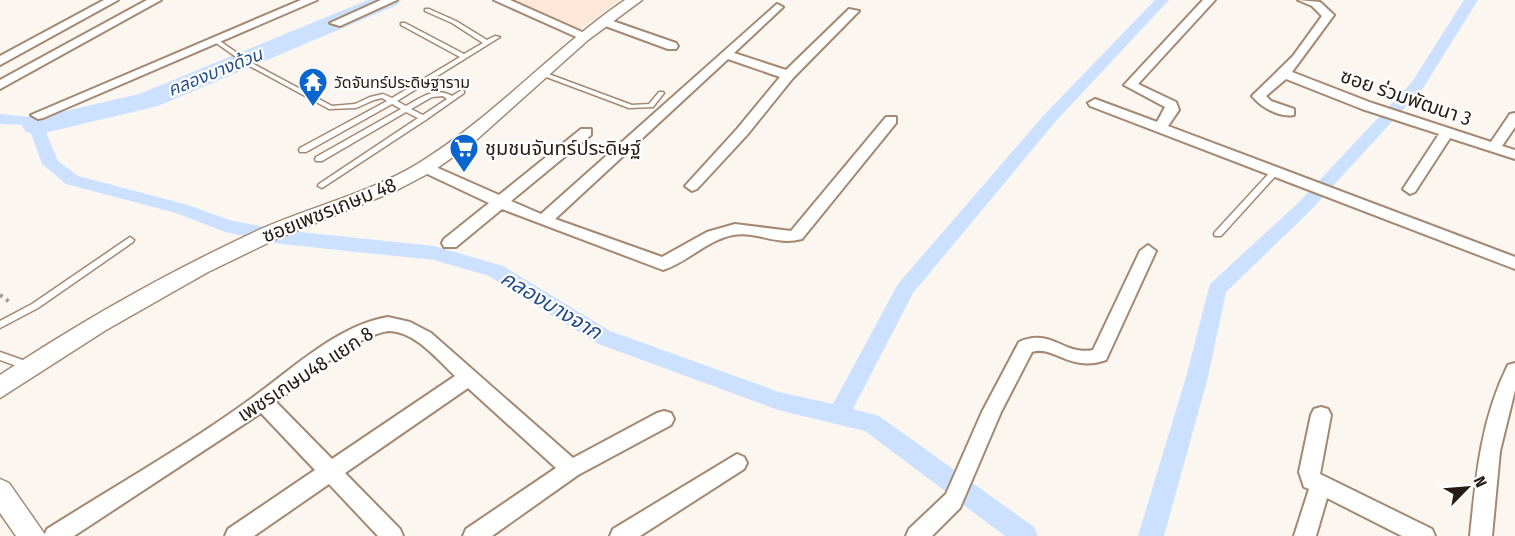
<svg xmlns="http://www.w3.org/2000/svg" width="1515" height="536" viewBox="0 0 1515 536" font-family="'Fira Sans Condensed','Noto Sans Thai',sans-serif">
  <rect width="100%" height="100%" fill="#fcf6f1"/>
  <!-- built -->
  <path fill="#fee7d6" d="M507,0h113l-40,29z"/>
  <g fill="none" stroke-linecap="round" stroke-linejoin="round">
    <!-- canal -->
    <path fill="#cbe1ff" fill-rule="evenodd" d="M1155,0h14l-113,121 -143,172 -60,116 26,7 155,111 4,9h-33l-140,-105 -87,-21 -182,-67 -107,-67 -55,-16 -153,-16 -56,-12 -49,-19 -110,-29 -24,-20 -14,-39 -28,-1v-10l40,4 18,43 20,15 110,29 41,15 52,10 153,16 69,20 107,65 169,61 54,12 65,-120 146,-169z
      M1464,0h14l-55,88 -114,124 -83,80 -18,85 -44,159h-26l48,-159 24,-93 87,-80 115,-122z"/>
    <!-- river -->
    <path fill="#cbe1ff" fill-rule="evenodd" d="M368,0h33l-4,5 -239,101 -122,29 -10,-3 -4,-6 4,-6 113,-26z"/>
    <!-- service casing -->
    <g stroke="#a48871" stroke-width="3">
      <path id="service" d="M425,9h4l27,12 31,19 8,-4 5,1 -103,64 9,5c14,-8 30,-20 46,-10l10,-6 2,1v2l-37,26 -1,1 -2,1 -102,67 -4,-2 1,-2 99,-66 -12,-6 -84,49h-6l-1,-2 1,-2 85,-48 -9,-5 -86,48h-6l-1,-2 1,-2 87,-47 -5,-3 -8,2 -18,8 -27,1 -83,-45 -34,-24 1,-1h4l33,23 82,44 23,-2 15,-7 13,-3 9,4 68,-41 -59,-32v-2h4l59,31 19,-11 -31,-20 -27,-12zM443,96l4,3 -24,16 -12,-6 21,-12z
        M543,72l89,33 17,-1 10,-12h4l1,1 -11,14 -24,1 -88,-33v-2z
        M1273,169h6l1,2 -59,65h-6l-1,-2 1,-2z
        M130,237l4,3 -1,2 -95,66 -38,20v-7l32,-17z
        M0,352l31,11 2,3 -2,3 -3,1 -28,-10z"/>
    </g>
    <!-- minor casing -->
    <g stroke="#a48871" stroke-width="4">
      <path id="minor" d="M104,0h14l-118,65v-9z
        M147,0h14l-161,89v-9z
        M301,0h16l-274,118 -5,1 -7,-4z
        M381,0h16l-57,26 -10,-3z
        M494,0h16l81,36 -10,3z
        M1203,0h12l-77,84 38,18 3,8 -11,16 347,131v12l-425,-163 -2,-3 7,-4 62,23 8,-15 -41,-22z
        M1298,0l22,2 14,13 -42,57 80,31 119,39 19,-28 5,-1v14l-13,19 13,4v9l-65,-21 -35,54 -5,2 -7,-5 36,-55 -77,-25 -76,-30 -20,17 5,5 23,8v6c-15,3 -33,-8 -42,-19l41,-40 29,-40 -10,-10z
        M777,4l6,3 -2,2 -47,44 52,17 63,-61 10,2 -66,67 -46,57 -50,54 -5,2 -7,-5 52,-57 43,-52 -52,-18 -173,160 107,38 45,-25 28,-8 56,7 95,-114h10v6l-94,116c-27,7 -43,-8 -69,-4 -26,5 -45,27 -70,35l-161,-61 -46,38h-12l-2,-4 2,-4 45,-36 -68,-32 -2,-3 2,-3h10l68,30 82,-66h10v6l-80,66 30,13z
        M604,18l72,25 2,3 -2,3h-8l-68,-25 -2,-2z
        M1148,245l8,6 -50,109c-36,13 -52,-15 -74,-8l-31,60 -41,96 -28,28h-26l3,-7 37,-35 36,-82 37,-70c31,-15 46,14 74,8l47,-99z
        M388,317l22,5 21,11 142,125 84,-45 7,-2 7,2 3,6 -3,6 -93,50 -86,61h-29l3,-7 90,-61 -88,-80 -123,85 55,56 3,7h-25l-49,-52 -75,52h-29l3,-7 87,-59 -54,-57 -187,123h-30l3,-7c68,-43 139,-83 205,-131 39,-28 86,-73 136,-81zM388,331c27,0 49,28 67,45l-123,83 -56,-57c31,-23 74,-64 112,-71z
        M1515,363v27l-15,61 -8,85h-22c6,-60 11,-117 38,-171z
        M1321,407l7,2 3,6 -11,59 112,55 3,7h-33l-75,-38 -11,38h-22l15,-47 -5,-2 -5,-15 12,-57 3,-6z
        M737,454l7,3 3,6 -3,6 -104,67h-30l3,-7z"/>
    </g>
    <!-- tertiary casing -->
    <g stroke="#a48871" stroke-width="3">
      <path id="tertiary" d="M625,0h17l-54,40 -114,102 -41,29 -38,20 -117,47 -70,34 -102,58 -106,68v-23c83,-55 170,-104 261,-146 52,-23 109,-36 158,-66 75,-46 134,-114 206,-163z
        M0,479l9,4 37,53h-30l-16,-23z"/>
    </g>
    <!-- path -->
    <path stroke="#a49c95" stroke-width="4" stroke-dasharray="3 4.5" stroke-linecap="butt" d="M0,295l10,7"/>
    <!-- service -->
    <use href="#service" fill="#fff" fill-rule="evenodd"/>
    <!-- minor -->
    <use href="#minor" fill="#fff" fill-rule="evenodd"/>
    <!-- tertiary -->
    <use href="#tertiary" fill="#fff" fill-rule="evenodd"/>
  </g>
  <!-- icons -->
  <defs>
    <g id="temple-pin" transform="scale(1.5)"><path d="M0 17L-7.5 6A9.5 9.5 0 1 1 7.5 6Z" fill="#0a65ce" stroke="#fff"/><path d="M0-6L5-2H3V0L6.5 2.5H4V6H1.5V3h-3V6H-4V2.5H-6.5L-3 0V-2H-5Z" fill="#fff"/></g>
    <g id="supermarket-pin" transform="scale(1.5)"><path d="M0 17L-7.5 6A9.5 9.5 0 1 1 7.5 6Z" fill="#0a65ce" stroke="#fff"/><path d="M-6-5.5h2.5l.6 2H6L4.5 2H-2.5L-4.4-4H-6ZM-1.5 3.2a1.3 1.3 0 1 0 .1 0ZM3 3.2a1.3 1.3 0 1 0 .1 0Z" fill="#fff"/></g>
  </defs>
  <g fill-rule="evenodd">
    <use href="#temple-pin" x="313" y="82"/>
    <use href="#supermarket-pin" x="464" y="148"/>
  </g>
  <g text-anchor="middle" stroke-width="4.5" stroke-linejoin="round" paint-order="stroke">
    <!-- far-poi labels -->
    <g font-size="16" fill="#271c13" stroke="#fff" text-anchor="start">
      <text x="334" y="88">วัดจันทร์ประดิษฐาราม</text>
    </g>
    <!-- far-water labels -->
    <g font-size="18" font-style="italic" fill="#254f8a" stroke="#fff">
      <text transform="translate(215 72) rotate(-22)" y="6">คลองบางด้วน</text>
    </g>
    <!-- street labels -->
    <g font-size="20" fill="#271c13" stroke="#fff">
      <text transform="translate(1406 97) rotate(19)" y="7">ซอย ร่วมพัฒนา 3</text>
      <text transform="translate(329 210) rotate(-22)" y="7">ซอยเพชรเกษม 48</text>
      <text transform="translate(305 374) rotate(-33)" y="7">เพชรเกษม48 แยก 8</text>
    </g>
    <!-- poi labels -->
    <g font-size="20" fill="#271c13" stroke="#fff" text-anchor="start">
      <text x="485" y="155">ชุมชนจันทร์ประดิษฐ์</text>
    </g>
    <!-- water labels -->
    <g font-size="21" font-style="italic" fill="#254f8a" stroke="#fff">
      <text transform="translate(551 305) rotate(31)" y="7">คลองบางจาก</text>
    </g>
  </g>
  <!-- north arrow -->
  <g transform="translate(1467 488) rotate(65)" stroke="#ffffff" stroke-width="4.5" paint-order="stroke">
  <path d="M0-4.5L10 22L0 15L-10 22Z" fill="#271c13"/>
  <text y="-9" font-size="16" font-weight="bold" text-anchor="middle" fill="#271c13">N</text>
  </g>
</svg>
